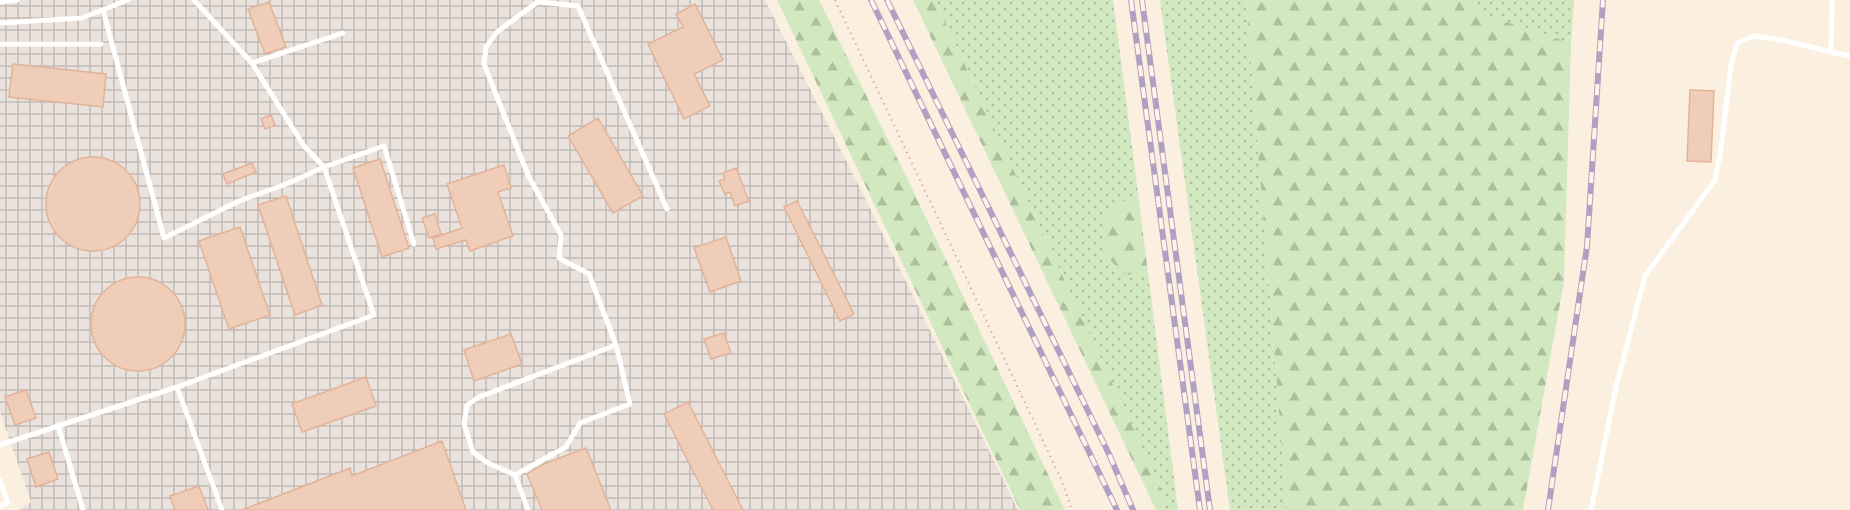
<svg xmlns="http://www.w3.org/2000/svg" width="1850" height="510" viewBox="0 0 1850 510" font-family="'IBM Plex Sans',sans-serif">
  <defs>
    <pattern id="industrial-grid" width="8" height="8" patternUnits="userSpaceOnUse" patternTransform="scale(1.5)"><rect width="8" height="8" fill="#eae2dc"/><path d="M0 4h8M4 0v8" fill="none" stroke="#c2bab4"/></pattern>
    <pattern id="grass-dots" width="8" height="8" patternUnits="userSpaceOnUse" patternTransform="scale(1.5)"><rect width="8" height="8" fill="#d1e8c0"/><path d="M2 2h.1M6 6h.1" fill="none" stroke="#aebf9e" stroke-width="1.8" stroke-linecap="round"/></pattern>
    <pattern id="forest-firs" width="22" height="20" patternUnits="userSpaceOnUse" patternTransform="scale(1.5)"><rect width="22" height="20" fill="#d1e8c0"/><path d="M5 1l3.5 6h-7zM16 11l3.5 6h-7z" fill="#aebf9e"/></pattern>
  </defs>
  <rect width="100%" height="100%" fill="#fbf0e0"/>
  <!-- industrial -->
  <path fill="url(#industrial-grid)" d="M0,0h765l98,194 155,316h-999l12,-8 -31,-90z"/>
  <!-- grass -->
  <path fill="url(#grass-dots)" d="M935,0h178l25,193 -21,13 10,69 21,-2 30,237h-15v-17z
    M1160,0h86l41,510h-57z
    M1469,0h105l-3,43 -91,-30z"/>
  <!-- forest -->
  <path fill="url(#forest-firs)" d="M777,0h42l87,176 159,334h-45z
    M913,0h22l228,493v17h-7z
    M1246,0h223l11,13 91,30 -7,238 -41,229h-236z
    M1138,193l10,80 -21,2 -22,-19 1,-37 11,-13z"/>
  <!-- building -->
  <path fill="#f0cdb8" stroke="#e2b399" stroke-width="1.5" d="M269,2l17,45 -21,7 -17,-45z
    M695,4l28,56 -29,14 16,32 -26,13 -36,-75 35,-17 -7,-13z
    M13,64l93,10 -3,33 -94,-10z
    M1690,90l24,1 -3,71 -24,-1z
    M271,115l4,10 -10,4 -4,-10z
    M598,118l45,78 -30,17 -45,-77z
    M46 204a47 47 0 1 1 94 0a47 47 0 1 1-94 0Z
    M380,159l29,89 -27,9 -29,-89z
    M252,163l4,9 -29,12 -4,-10z
    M504,165l7,23 -13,4 15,44 -43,15 -4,-11 -30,9 -3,-11 29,-10 -15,-44z
    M736,168l13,33 -14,5 -5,-14 -5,2 -6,-13 6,-2 -2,-6z
    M286,196l36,109 -27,10 -37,-110z
    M797,201l57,113 -14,7 -56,-114z
    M435,214l6,20 -12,4 -7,-20z
    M240,227l30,88 -41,14 -30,-88z
    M726,237l15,44 -31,11 -16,-44z
    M91 324a47 47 0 1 1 94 0a47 47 0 1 1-94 0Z
    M724,333l7,20 -20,6 -7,-20z
    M511,334l11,30 -48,17 -10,-31z
    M366,377l10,29 -74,26 -10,-28z
    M26,390l10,28 -21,7 -10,-28z
    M688,402l55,108h-30l-49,-96z
    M442,441l24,69h-224l108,-42 2,8z
    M586,448l25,62h-69l-15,-36 17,-10z
    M49,452l9,27 -22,8 -9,-28z
    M199,486l9,24h-33l-5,-14z"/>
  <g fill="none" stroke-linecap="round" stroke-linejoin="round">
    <!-- path -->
    <path stroke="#d4b09c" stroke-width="2" stroke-dasharray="1.5 4.5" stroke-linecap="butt" d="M835,0l226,479 11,31"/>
    <!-- service -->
    <path stroke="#fff" stroke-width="5" d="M1832,0l-1,52 19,4
      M0,2l17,-2
      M540,2l38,4 89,203
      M103,10l61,228 75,-37 50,-18 35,-16 60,-21 30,98
      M0,23l82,-5 46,-18
      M0,44h101
      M252,63l91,-30
      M177,387l45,123
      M58,425l25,85
      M0,445l177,-58 197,-72 -50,-148 -20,-21 -52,-83 -58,-63
      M515,475l51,-28 14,-24 50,-19 -14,-59 -27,-71 -30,-16 2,-23 -33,-60 -44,-111 2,-17 11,-15 43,-32
      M0,506l8,-3 -8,-23
      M528,510l-13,-35 -29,-13 -13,-10 -9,-28 3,-19 12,-8 137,-52
      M1591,510l25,-123 29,-111 70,-96 6,-32 10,-83 6,-22 17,-7 28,4 49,12"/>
    <!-- rail casing -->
    <g stroke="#b2a0c3" stroke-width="6">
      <path id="rail" d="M871,0l246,510
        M887,0l222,454 24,56
        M1131,0l69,510
        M1142,0l68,510
        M1548,510l39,-264 16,-246"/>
    </g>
    <!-- rail -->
    <use href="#rail" stroke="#fff4e6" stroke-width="4" stroke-dasharray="11" stroke-linecap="butt"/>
  </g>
</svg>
